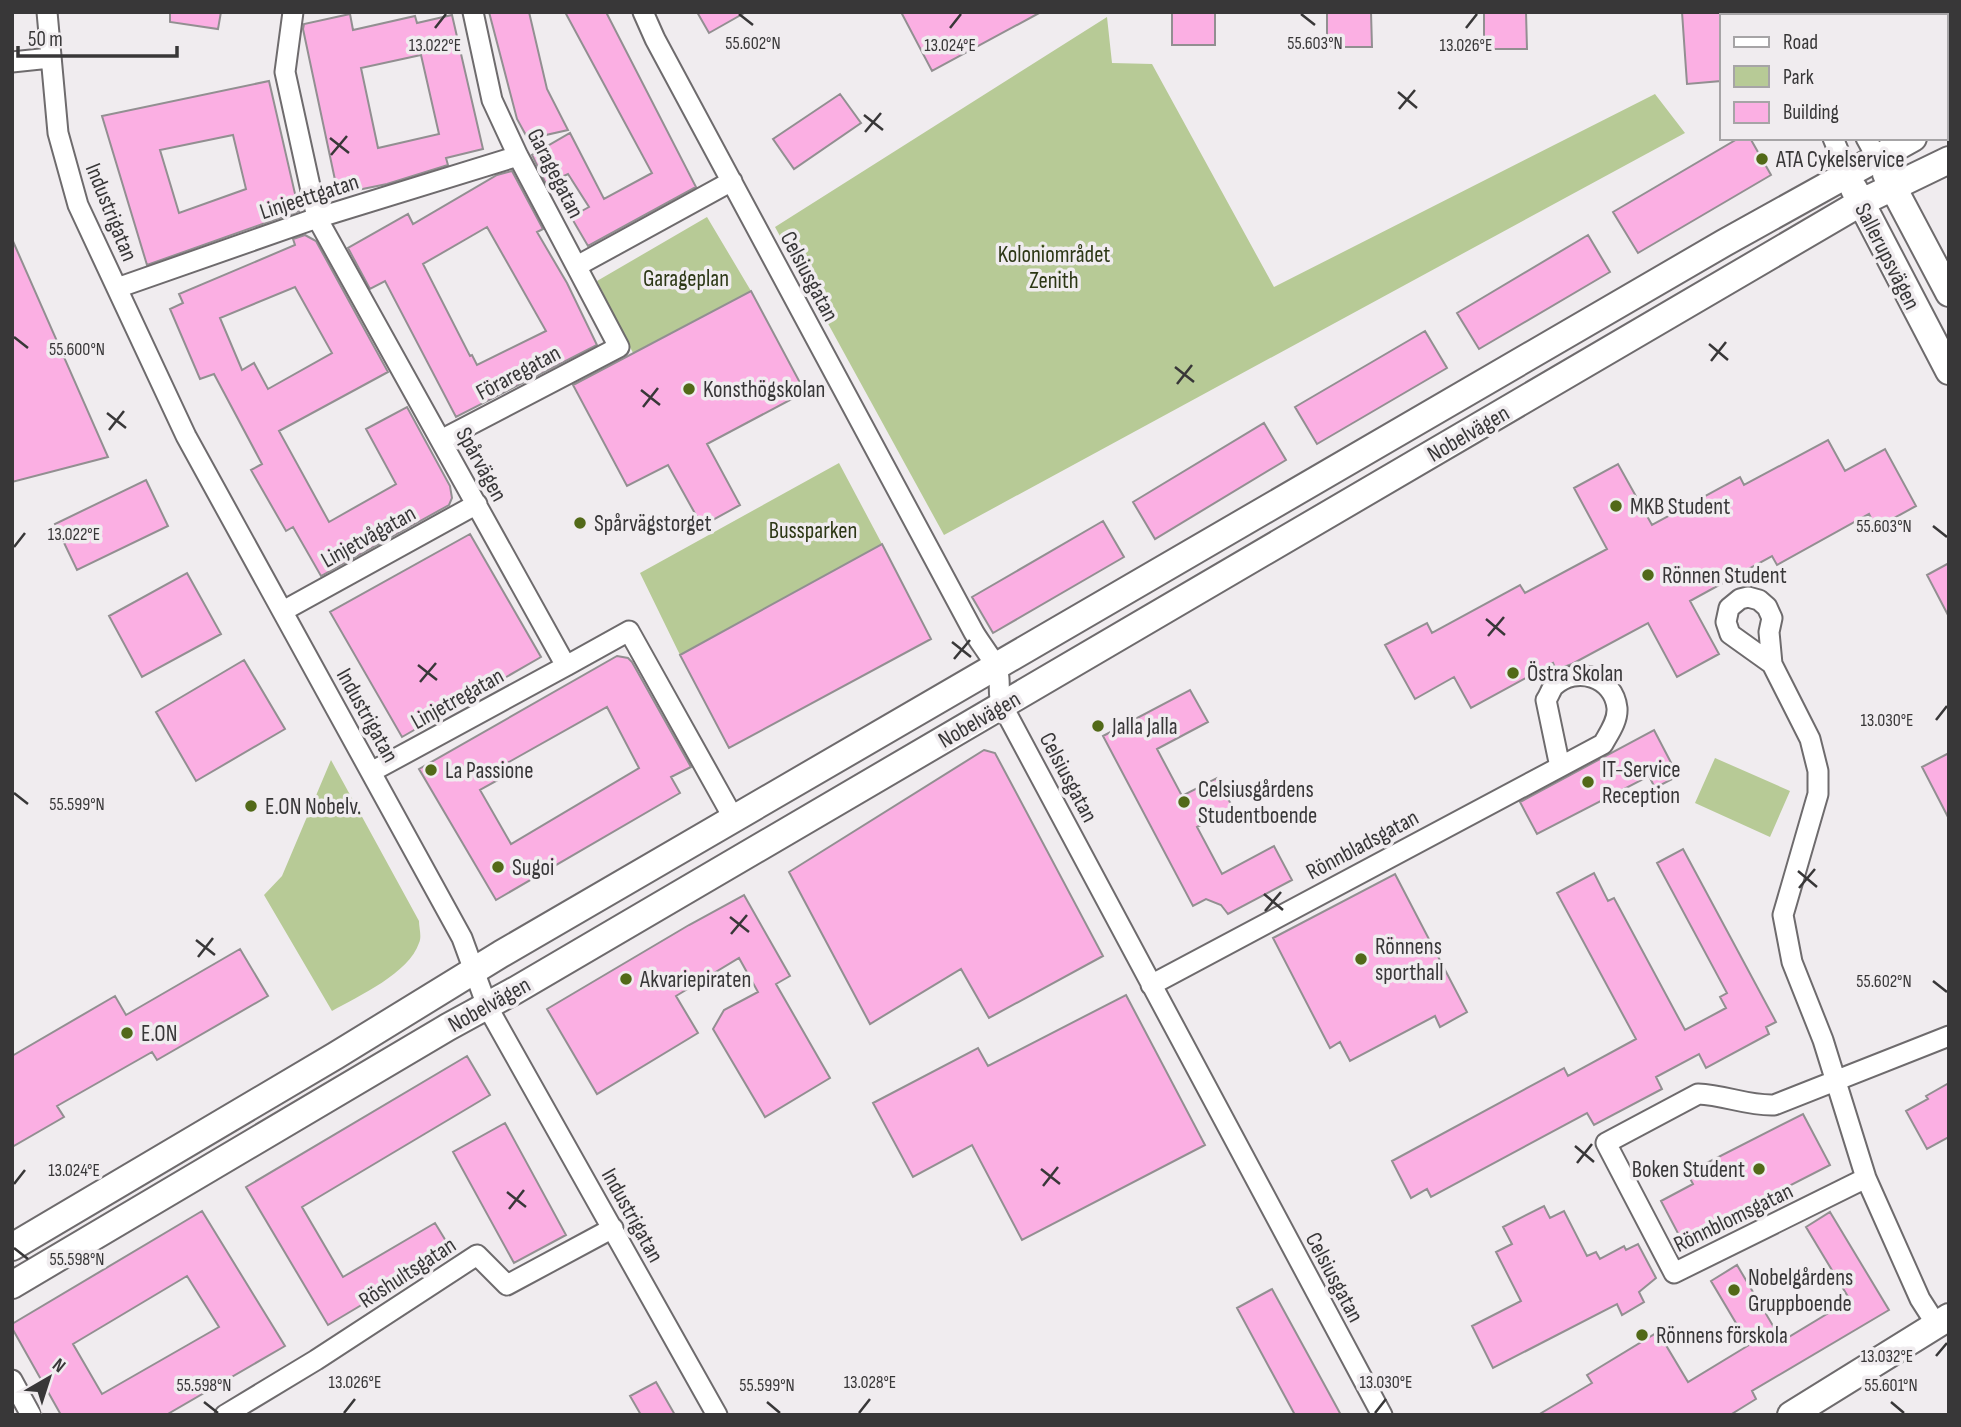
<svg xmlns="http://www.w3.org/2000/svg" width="1961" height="1427" viewBox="0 0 1961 1427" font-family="'Sofia Sans Condensed',sans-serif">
  <rect width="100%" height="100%" fill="#f0ecef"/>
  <!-- green -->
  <path fill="#b7ca96" d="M1107,17l5,46 40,1 122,223 381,-193 30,39 -741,402 -169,-308z
    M707,217l44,74 -118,62 -36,-72z
    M839,463l43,81 -202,111 -40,-82z
    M1715,758l75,33 -20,46 -75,-34z
    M331,760l88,161c0,7 3,16 0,22 -10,30 -60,53 -87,68l-68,-116 18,-19z"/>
  <!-- building -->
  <path fill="#fbafe3" stroke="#928f91" stroke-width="2" fill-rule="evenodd" d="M170,12h51l-3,17 -48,-7z
    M489,12h40l18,77 21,41 -40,9 -11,-20z
    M565,12h41l90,175 -108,59 -17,-29 18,-10 -21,-33 -22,10 -14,-29 38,-22 34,66 48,-26z
    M697,12h49l-37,21z
    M901,12h140l-109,59z
    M1172,12h43v33h-43z
    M1327,12h44l1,35h-45z
    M1484,12h42l1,37h-43z
    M1682,12h39v69l-34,3z
    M350,14l3,16 62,-14 2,7 35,-8 31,134 -37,9 2,7 -61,19 -49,10 -35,-165 1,-5zM421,55l18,79 -61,14 -17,-80z
    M269,81l30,130 -152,54 -45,-149zM233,135l13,54 -67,24 -19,-63z
    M840,94l21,29 -67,46 -21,-30z
    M1739,138h11l21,37 -133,78 -25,-41z
    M512,171l31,58 -6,3 30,51 30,62 -141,72 -71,-136 -15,8 -22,-41 60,-34 5,10 84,-49zM487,227l59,104 -69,34 -5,-10 -2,1 -47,-92z
    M305,235l11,6 72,131 -109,59 50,91 67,-38 -30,-55 41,-22 43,79 2,12 -3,7 -128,71 -28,-49 -7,4 -35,-61 11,-6 -48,-90 -14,5 -30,-70 13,-6 -4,-9 116,-49 -2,-6zM295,287l37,66 -64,36 -14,-26 -12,7 -22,-52z
    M1588,235l22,37 -131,77 -22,-36z
    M12,239l96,218 -96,25z
    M751,291l54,101 -98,52 33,61 -38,21 -34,-61 -41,21 -54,-101z
    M1425,331l22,37 -130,76 -22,-37z
    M1264,423l22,37 -131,79 -22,-37z
    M1828,440l17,31 40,-22 31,57 -40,22 -7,-14 -92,51 -5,-9 -82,45 29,53 -42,23 -29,-54 -76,41 -16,6 -3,-7 -82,45 -17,-31 -39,22 -30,-54 42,-22 5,10 88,-48 5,8 82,-44 -33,-61 44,-24 34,61 88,-48 4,8z
    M146,480l22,46 -91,44 -22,-46z
    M1103,521l21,36 -131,76 -21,-36z
    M470,534l71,123 -139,80 -72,-125z
    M882,544l49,95 -202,109 -49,-93z
    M1949,563v54l-22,-42z
    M187,573l34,61 -79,43 -33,-61z
    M617,656l11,2 4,4 59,105 -20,10 9,16 -184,107 -77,-131zM607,707l32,61 -128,76 -31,-54 34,-19 -5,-9z
    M244,660l41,69 -89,52 -40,-69z
    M1190,690l18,32 -51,27 25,47 35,-18 16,30 -36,19 25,47 52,-28 18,34 -64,34 -7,-9 -15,-6 -13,7 -90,-170z
    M1654,730l24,46 -23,12 -6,-12 -112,58 -17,-32z
    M984,750l11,3 108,203 -114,62 -28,-49 -91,55 -81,-152z
    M1949,753v66l-27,-52z
    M1683,849l93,173 -10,5 3,7 -63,34 -7,-14 -43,23 6,12 -68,36 -7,-12 -156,84 -4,-8 -16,9 -19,-37 172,-93 4,8 68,-37 -79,-146 37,-20 14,28 6,-3 71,132 41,-22 -6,-11 7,-4 -70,-130z
    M1395,874l72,138 -27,15 -5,-11 -85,45 -10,-19 -10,6 -57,-110z
    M744,895l46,81 -14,8 54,94 -65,39 -52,-88 11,-19 34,-18 -19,-34 -63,38 22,37 -101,61 -50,-85 142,-84z
    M240,949l28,47 -111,64 -5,-8 -95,54 7,11 -52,30v-91l103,-60 11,19z
    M1126,995l79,150 -183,95 -50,-95 -59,32 -40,-74 105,-55 10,18z
    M467,1056l23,39 -188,112 41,70 92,-54 17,28 -124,74 -82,-138z
    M1949,1083v54l-22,12 -21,-38 22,-12 -2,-3z
    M1803,1114l27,51 -148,76 -21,-40 32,-17 -6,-11z
    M505,1123l61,112 -52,28 -61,-111z
    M1544,1206l6,12 14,-7 23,45 9,-4 4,7 24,-13 2,4 12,-6 18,34 -17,14 5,10 -22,13 -5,-11 -124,64 -21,-42 49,-25 -25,-49 16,-8 -9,-17z
    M202,1211l83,135 -119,69h-105l-49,-87v-4zM187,1276l32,51 -117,67 -29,-50z
    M1830,1212l59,98 -137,81 4,8 -26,16h-192l54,-32 -5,-8 71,-43 30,50 61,-37 -38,-64 26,-16 45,76 68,-41 -44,-73z
    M1272,1289l69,126h-46l-58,-107z
    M656,1382l19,33h-34l-11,-19z"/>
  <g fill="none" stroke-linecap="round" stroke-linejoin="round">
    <!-- street casing -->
    <g stroke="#6e6b6d" stroke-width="23">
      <path id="street" d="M47,12l11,121 20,72 108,231 276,502 25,68 230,409
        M293,12l-8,60 32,146 249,448 63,-35 105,188
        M643,12l12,27 317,590c7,14 21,28 26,43 3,12 -1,22 4,33l380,710
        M1805,12l1,4
        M12,62l38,-4
        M1833,138l15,36
        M1866,138l11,20
        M577,266l155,-85
        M117,288l200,-70 201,-62
        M441,440l178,-93 -101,-191 -26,-56 -19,-88
        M283,611l194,-107
        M1772,664l-42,-30 -4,-12 3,-14 11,-9 8,-2 11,3 8,7 5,11 -3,14 3,32 38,75 8,32v23l-35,121 9,47 31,78 43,138 54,121 16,25
        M371,772l195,-106
        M1151,985l452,-241c6,-11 15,-23 14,-36 -3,-31 -41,-43 -63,-22 -3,3 -5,10 -8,14l14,67
        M1866,1178l-192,95 -68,-130 92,-49c27,1 50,12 76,11l175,-69
        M12,1380l19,35
        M225,1415l91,-55 161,-105 30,30 106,-57"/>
    </g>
    <!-- secondary casing -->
    <g stroke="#6e6b6d" stroke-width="30">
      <path id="secondary" d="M1945,120l4,-1
        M1886,174l63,119
        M1854,189l95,182
        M12,1247l323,-191 166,-102 1223,-711 189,-105
        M12,1285l436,-258 66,-36 1346,-788 89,-43
        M1791,1415l158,-98"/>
    </g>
    <!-- street -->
    <use href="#street" stroke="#fff" stroke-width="19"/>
    <!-- secondary -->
    <use href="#secondary" stroke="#fff" stroke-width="26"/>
  </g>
  <!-- ticks -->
  <path fill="none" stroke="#383738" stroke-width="2.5" d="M739,14l14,11M1301,14l14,11M435,28l11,-14M950,28l11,-14M1466,28l11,-14M1398,92l19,16M1399,109l16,-19M864,115l19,15M865,132l16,-19M330,138l19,15M331,155l16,-19M14,337l14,11M1709,344l19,16M1711,361l15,-19M1175,367l19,15M1177,384l15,-19M641,390l19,15M643,407l15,-19M107,413l19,15M109,430l15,-19M1933,526l14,11M14,547l11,-14M1486,619l19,16M1488,636l16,-19M952,642l19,15M954,659l16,-19M418,665l19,15M420,682l16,-19M1936,720l11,-14M14,793l14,11M1798,871l19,16M1799,888l16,-19M1264,894l19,16M1265,911l16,-19M730,917l19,15M731,934l16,-19M196,940l19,15M198,957l15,-19M1933,981l14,11M1575,1146l19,16M1577,1163l15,-19M1041,1169l19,15M14,1184l11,-14M1043,1186l15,-19M507,1192l19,15M509,1209l15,-19M14,1248l14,11M1936,1356l11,-13M204,1402l14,11M767,1402l13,11M1891,1402l13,11M344,1413l11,-14M859,1413l11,-14M1375,1413l11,-14"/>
  <!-- markers -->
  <g fill="#526918" stroke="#f0ecef" stroke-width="2.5">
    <circle cx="1762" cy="159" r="7"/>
    <circle cx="689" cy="389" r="7"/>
    <circle cx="1616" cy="506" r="7"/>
    <circle cx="580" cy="523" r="7"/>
    <circle cx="1648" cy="575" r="7"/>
    <circle cx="1513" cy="673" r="7"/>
    <circle cx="1098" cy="726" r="7"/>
    <circle cx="431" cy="770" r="7"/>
    <circle cx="1588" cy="782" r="7"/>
    <circle cx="1184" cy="802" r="7"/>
    <circle cx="251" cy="806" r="7"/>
    <circle cx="498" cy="867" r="7"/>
    <circle cx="1361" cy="959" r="7"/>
    <circle cx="626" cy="979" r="7"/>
    <circle cx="127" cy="1033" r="7"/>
    <circle cx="1759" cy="1169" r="7"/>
    <circle cx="1734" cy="1290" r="7"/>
    <circle cx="1642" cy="1335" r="7"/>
  </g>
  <g text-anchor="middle" stroke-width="7" stroke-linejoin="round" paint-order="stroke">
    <!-- poi labels -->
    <g font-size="23" fill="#383738" stroke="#f0ecef" text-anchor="start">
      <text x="1776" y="167">ATA Cykelservice</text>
      <text x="703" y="397">Konsthögskolan</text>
      <text x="1630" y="514">MKB Student</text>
      <text x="594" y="531">Spårvägstorget</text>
      <text x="1662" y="583">Rönnen Student</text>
      <text x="1527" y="681">Östra Skolan</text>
      <text x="1112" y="734">Jalla Jalla</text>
      <text x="1602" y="777">IT-Service<tspan x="1602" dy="26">Reception</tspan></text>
      <text x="445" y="778">La Passione</text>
      <text x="1198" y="797">Celsiusgårdens<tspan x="1198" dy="26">Studentboende</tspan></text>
      <text x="265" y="814">E.ON Nobelv.</text>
      <text x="512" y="875">Sugoi</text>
      <text x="1375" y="954">Rönnens<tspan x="1375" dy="26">sporthall</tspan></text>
      <text x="640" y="987">Akvariepiraten</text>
      <text x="141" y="1041">E.ON</text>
      <text x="1745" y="1177" text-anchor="end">Boken Student</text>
      <text x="1748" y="1285">Nobelgårdens<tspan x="1748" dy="26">Gruppboende</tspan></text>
      <text x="1656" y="1343">Rönnens förskola</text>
    </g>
    <!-- street labels -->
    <g font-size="23" fill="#383738" stroke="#f0ecef">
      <text transform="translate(556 173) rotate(63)" y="8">Garagegatan</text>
      <text transform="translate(309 196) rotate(-18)" y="8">Linjeettgatan</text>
      <text transform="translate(112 212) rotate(68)" y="8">Industrigatan</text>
      <text transform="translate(1888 256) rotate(63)" y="8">Sallerupsvägen</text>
      <text transform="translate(810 276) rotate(62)" y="8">Celsiusgatan</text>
      <text transform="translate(518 372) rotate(-28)" y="8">Föraregatan</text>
      <text transform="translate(1468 433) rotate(-30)" y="8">Nobelvägen</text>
      <text transform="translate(482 464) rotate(61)" y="8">Spårvägen</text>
      <text transform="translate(368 536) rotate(-29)" y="8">Linjetvågatan</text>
      <text transform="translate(457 698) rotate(-29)" y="8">Linjetregatan</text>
      <text transform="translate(368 715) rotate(61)" y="8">Industrigatan</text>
      <text transform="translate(979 719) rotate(-30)" y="8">Nobelvägen</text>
      <text transform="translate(1069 777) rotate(62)" y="8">Celsiusgatan</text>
      <text transform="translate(1362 844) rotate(-28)" y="8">Rönnbladsgatan</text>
      <text transform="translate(489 1004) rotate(-29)" y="8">Nobelvägen</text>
      <text transform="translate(633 1215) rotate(61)" y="8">Industrigatan</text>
      <text transform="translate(1733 1217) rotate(-26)" y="8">Rönnblomsgatan</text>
      <text transform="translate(407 1272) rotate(-33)" y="8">Röshultsgatan</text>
      <text transform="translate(1335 1277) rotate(62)" y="8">Celsiusgatan</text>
    </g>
    <!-- park labels -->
    <g font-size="23" fill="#2c3715" stroke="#f0ecef">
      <text x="1054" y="262">Koloniområdet<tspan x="1054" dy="26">Zenith</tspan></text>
      <text x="686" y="286">Garageplan</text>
      <text x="813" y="538">Bussparken</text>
    </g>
  </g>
  <g font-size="18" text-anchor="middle" fill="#383738" stroke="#f0ecef" stroke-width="7" stroke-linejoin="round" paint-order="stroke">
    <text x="753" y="49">55.602°N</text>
    <text x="1315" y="49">55.603°N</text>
    <text x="950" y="51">13.024°E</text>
    <text x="435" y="51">13.022°E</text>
    <text x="1466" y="51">13.026°E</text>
    <text x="77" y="355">55.600°N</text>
    <text x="1884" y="532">55.603°N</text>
    <text x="74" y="540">13.022°E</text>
    <text x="1887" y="726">13.030°E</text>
    <text x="77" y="810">55.599°N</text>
    <text x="1884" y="987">55.602°N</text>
    <text x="74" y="1176">13.024°E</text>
    <text x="77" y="1265">55.598°N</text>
    <text x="1887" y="1362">13.032°E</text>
    <text x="355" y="1388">13.026°E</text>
    <text x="870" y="1388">13.028°E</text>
    <text x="1386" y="1388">13.030°E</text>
    <text x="204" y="1391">55.598°N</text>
    <text x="767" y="1391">55.599°N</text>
    <text x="1891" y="1391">55.601°N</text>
  </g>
  <!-- border -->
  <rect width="1961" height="1427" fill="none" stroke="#383738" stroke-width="28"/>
  <!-- legend -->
  <rect x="1720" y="14" width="228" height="126" fill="#f0ecef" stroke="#a6a4a6" stroke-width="2"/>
  <rect x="1734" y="37" width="35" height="10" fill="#ffffff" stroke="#a6a4a6" stroke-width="2"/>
  <text x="1783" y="49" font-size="21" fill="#383738">Road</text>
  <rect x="1734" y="66" width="35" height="21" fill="#b7ca96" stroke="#a6a4a6" stroke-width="2"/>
  <text x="1783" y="84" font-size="21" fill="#383738">Park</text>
  <rect x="1734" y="102" width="35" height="21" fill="#fbafe3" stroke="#a6a4a6" stroke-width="2"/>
  <text x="1783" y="119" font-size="21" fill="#383738">Building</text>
  <!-- north arrow -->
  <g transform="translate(49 1378) rotate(39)" stroke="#f0ecef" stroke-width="5" paint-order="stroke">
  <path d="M0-5L12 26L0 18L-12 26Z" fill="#383738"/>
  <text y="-10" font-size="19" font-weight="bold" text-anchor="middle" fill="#383738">N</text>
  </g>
  <!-- scale -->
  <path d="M18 46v10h159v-10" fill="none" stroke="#383738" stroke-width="3.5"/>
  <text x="28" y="46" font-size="21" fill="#383738" stroke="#f0ecef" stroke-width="5" paint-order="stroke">50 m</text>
</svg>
